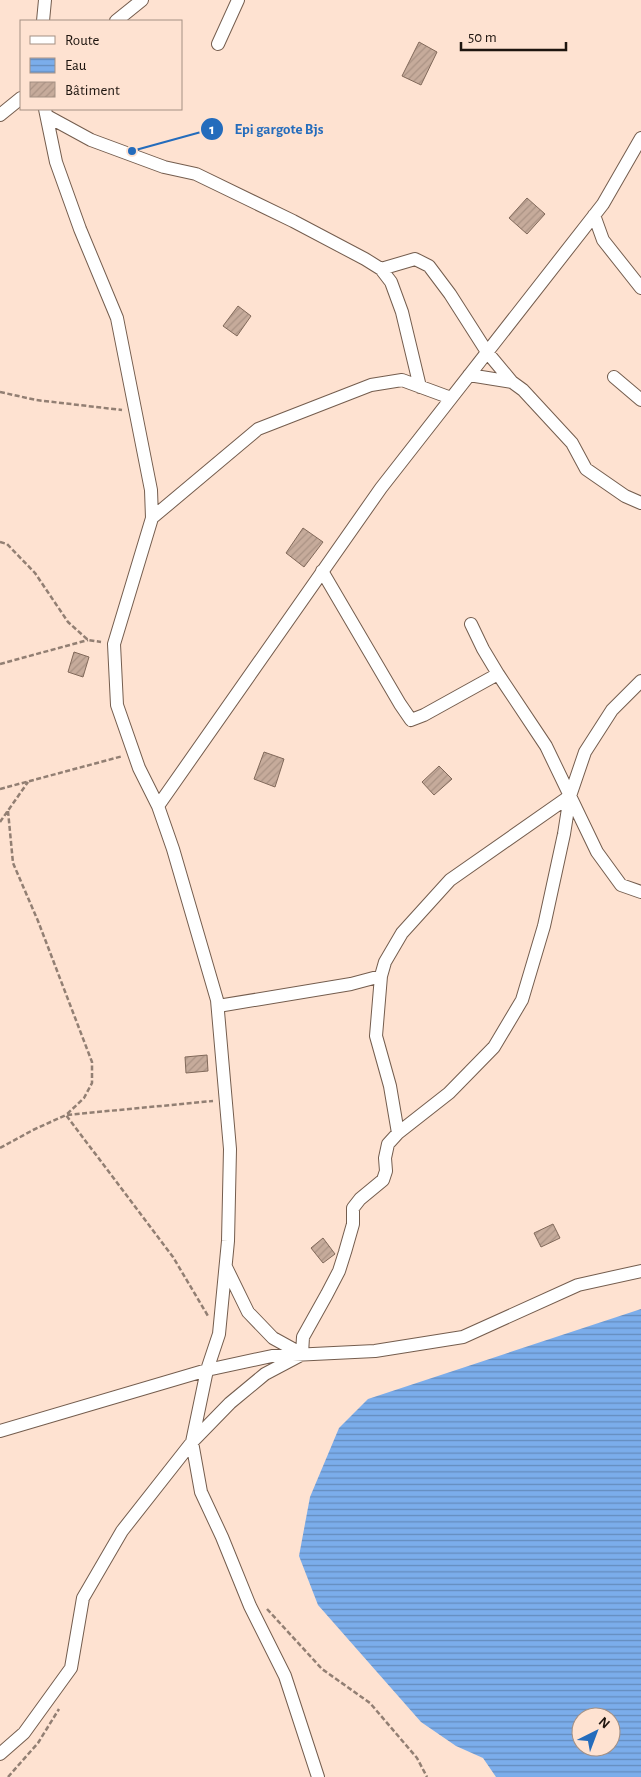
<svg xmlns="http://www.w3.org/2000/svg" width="641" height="1777" viewBox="0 0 641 1777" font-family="'Alegreya Sans',sans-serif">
  <defs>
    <pattern id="water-rules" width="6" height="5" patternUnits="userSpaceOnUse" patternTransform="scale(1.25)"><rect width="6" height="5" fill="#7badeb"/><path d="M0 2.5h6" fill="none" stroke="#648cbd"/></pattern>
    <pattern id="building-hatch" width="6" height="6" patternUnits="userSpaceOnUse" patternTransform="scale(1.25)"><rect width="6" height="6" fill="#c6ab9b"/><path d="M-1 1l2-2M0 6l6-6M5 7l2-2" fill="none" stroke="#aa9284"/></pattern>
  </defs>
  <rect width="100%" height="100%" fill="#fee2d1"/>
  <!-- water -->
  <path fill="url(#water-rules)" fill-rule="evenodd" d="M641,1309v468h-145l-13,-19 -27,-12 -35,-24 -103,-117 -19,-49 11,-59 29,-69 29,-29zM581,1717h30v30h-30z"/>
  <!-- building -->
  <path fill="url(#building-hatch)" stroke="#81695a" d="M419,42l18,10 -16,33 -19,-9z
    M527,198l18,16 -18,20 -18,-16z
    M238,306l13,10 -14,20 -14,-10z
    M303,528l20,14 -19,25 -18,-14z
    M74,652l15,5 -6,20 -15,-5z
    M264,752l20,7 -9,28 -21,-8z
    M439,766l13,13 -18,16 -12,-13z
    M207,1055l1,16 -22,2 -1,-16z
    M553,1224l7,14 -19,9 -7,-14z
    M323,1238l12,16 -12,9 -12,-15z"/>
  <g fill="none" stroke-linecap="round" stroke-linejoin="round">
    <!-- minor casing -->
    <g stroke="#745d4e" stroke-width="14">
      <path id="minor" d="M43,21l2,-21
        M116,21l26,-21
        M218,44l20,-44
        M45,109l11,53 24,67 37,89 34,172 1,28 -38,126 3,61 22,63 19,38 15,43 44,151 13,149 -2,92 -9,93 -12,36 -15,72 9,50 21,45 28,69 35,70 33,101
        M0,115l21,-17
        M47,116l44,24 73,27 32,7 97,47 72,38 16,10 10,13 11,30 18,75
        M594,215l9,25 38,48
        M381,269l34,-10 14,7 21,28 37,58 25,30
        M469,375l43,7 11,8 49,53 14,26 39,27 16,7
        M614,377l27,23
        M152,518l106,-89 113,-44 31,-5 49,18
        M322,571l78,133 11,16 13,-5 74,-41
        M471,624l12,25 15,25 48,72 51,106 24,33 20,7
        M158,806l223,-318 222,-284 38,-66
        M218,1006l133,-22 30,-8
        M398,1133l-8,-47 -14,-50 5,-60 4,-14 17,-29 48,-53 120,-84
        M226,1267l22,45 25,26 29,16
        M302,1354l1,-17 24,-43 12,-23 6,-19 8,-28v-16l7,-9 23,-19 3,-9 -1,-13 3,-14 10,-11 51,-40 45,-46 28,-47 22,-74 20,-92 6,-38 15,-44 27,-42 29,-29
        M0,1431l207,-61 65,-14 103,-5 88,-14 115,-52 63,-14
        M0,1754l24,-21 47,-65 12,-70 39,-67 70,-89 38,-39 35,-29 34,-18"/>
    </g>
    <!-- path -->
    <path stroke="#927f73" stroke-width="2.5" stroke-dasharray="5 2.5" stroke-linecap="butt" d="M0,392l36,8 86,10
      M0,542l7,2 28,29 33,49 20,18 13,2
      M0,664l88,-24
      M0,789l123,-33
      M8,811l5,52 25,58 54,141v21l-8,15 -18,17 107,142 35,59
      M0,822l28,-40
      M0,1148l33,-18 33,-15 147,-14
      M267,1609l55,60 48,34 47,55 10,19
      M8,1777l30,-34 21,-34"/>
    <!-- minor -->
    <use href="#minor" stroke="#fff" stroke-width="12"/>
  </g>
  <!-- callouts -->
  <path fill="none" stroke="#246cbc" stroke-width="2" d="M132 151L212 129"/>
  <g fill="#246cbc" stroke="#fee2d1" stroke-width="2">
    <circle cx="132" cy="151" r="5"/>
    <circle cx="212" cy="129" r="12"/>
  </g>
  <g font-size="15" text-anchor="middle" font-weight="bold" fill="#fff">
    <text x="212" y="134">1</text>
  </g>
  <g font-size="15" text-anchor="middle" font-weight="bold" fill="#246cbc" stroke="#fee2d1" stroke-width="4" stroke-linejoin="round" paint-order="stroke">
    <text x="279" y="134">Epi gargote Bjs</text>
  </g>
  <!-- legend -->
  <rect x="20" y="20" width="162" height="90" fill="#fee2d1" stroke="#a49083"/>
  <rect x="30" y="36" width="25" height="8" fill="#ffffff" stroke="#a49083"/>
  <text x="65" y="45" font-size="15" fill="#1e150f">Route</text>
  <rect x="30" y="58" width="25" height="15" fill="url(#water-rules)" stroke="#a49083"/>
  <text x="65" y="70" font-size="15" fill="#1e150f">Eau</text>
  <rect x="30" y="82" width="25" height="15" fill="url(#building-hatch)" stroke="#a49083"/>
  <text x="65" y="95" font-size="15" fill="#1e150f">Bâtiment</text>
  <!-- north arrow -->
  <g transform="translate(596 1732) rotate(42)"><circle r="24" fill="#fee2d1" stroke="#a49083"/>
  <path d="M0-4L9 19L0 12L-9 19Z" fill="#246cbc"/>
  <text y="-8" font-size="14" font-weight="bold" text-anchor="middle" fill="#1e150f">N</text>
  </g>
  <!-- scale -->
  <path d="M461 42v8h105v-8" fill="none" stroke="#1e150f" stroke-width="2.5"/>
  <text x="468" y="42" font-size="15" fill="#1e150f" stroke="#fee2d1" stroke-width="4" paint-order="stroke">50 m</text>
</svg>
